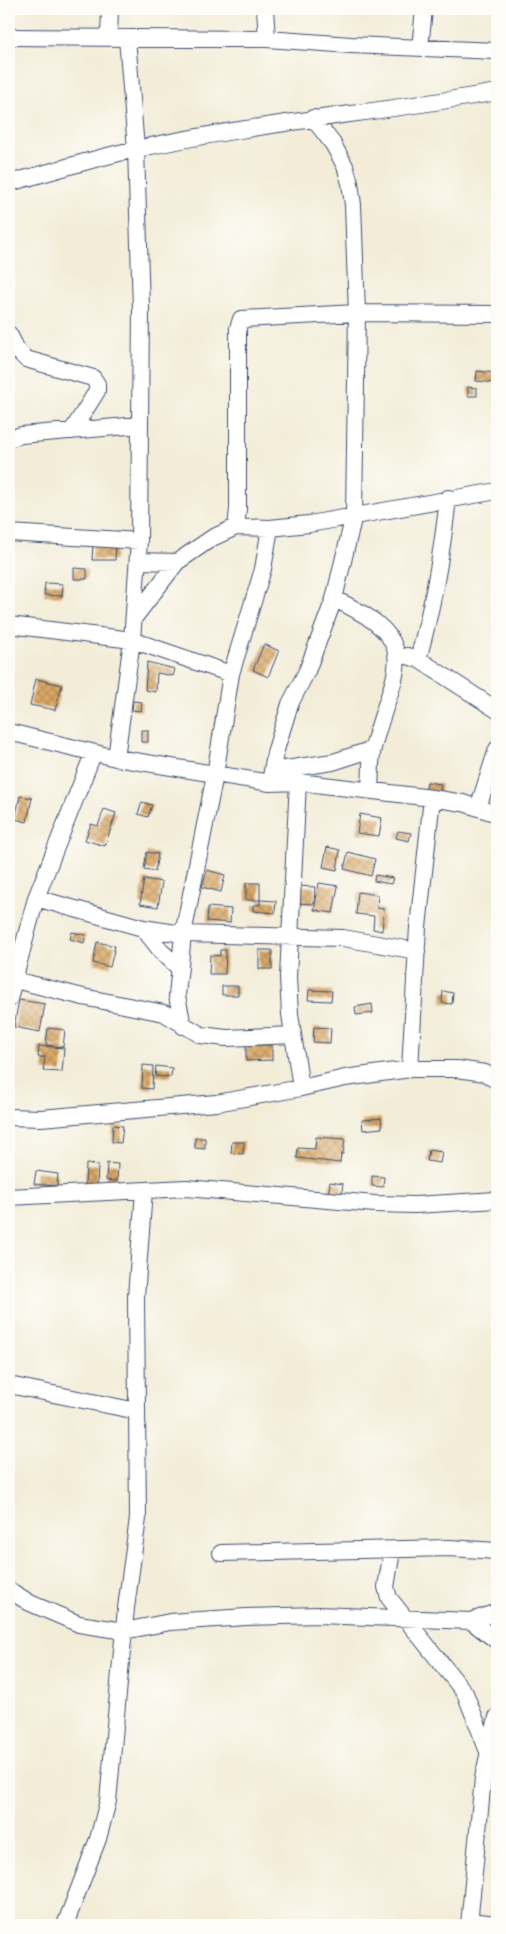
<svg xmlns="http://www.w3.org/2000/svg" width="506" height="1934" viewBox="0 0 506 1934" font-family="Mynerve,sans-serif">
  <defs>
    <pattern id="building-cross-hatch" width="8" height="8" patternUnits="userSpaceOnUse" patternTransform="scale(1.25)"><rect width="8" height="8" fill="#daa865"/><path d="M0 0l8 8M0 8l8-8" fill="none" stroke="#b08956"/></pattern>
  </defs>
  <rect width="100%" height="100%" fill="#fdfcf7"/>
  <filter id="ink" filterUnits="userSpaceOnUse"><feTurbulence type="fractalNoise" baseFrequency=".02" numOctaves="2"/><feDisplacementMap in="SourceGraphic" scale="10" xChannelSelector="R" yChannelSelector="G"/><feConvolveMatrix kernelMatrix="1 2 1 2 8 2 1 2 1" color-interpolation-filters="sRGB"/></filter>
  <filter id="wash" filterUnits="userSpaceOnUse"><feTurbulence type="fractalNoise" baseFrequency=".0096" numOctaves="4" result="noise"/><feDisplacementMap in="SourceGraphic" scale="20" xChannelSelector="R" yChannelSelector="G"/><feGaussianBlur stdDeviation="1.12" result="paint"/><feColorMatrix in="noise" values="0 0 0 0 0 0 0 0 0 0 0 0 0 0 0 0 0 1.4 0 .05"/><feComposite in="paint" operator="in"/></filter>
  <g filter="url(#wash)">
    <rect width="100%" height="100%" fill="#f3edd8"/>
    <g id="blocks">
      <!-- building -->
      <path fill="url(#building-cross-hatch)" d="M477,371l20,2v10l-21,-2z
        M468,387l9,1v8h-9z
        M93,544h23l-1,16h-23z
        M74,568l13,1v10h-13z
        M45,583l18,1 -1,12 -18,-1z
        M264,644l15,7 -11,26 -15,-7z
        M147,662l28,7 -2,7 -16,-3 -1,19 -11,-2z
        M36,679l26,6 -7,25 -25,-5z
        M133,701l9,1 -1,9 -9,-1z
        M141,730h7v12h-7z
        M427,782l14,2 -1,11 -15,-3z
        M20,796l12,2 -5,24 -12,-3z
        M142,802l10,3 -4,12 -10,-3z
        M104,809l12,4 -11,33 -20,-6 6,-16 7,2z
        M360,814l22,4 -3,18 -22,-3z
        M398,831l13,2 -2,8 -13,-3z
        M327,847l13,3 -3,20 -14,-3z
        M147,852l11,2 -3,17 -11,-2z
        M348,852l27,7 -4,17 -27,-7z
        M207,870l18,5 -4,17 -19,-5z
        M375,875l18,3 -2,6 -17,-3z
        M144,879l18,3 -4,25 -18,-3z
        M246,883h14v17h-14z
        M319,883l19,3 -5,27 -19,-3z
        M298,886l17,1 -1,17 -18,-1z
        M358,892l20,3 -1,13 7,1 -2,22 -9,-2 1,-13 -18,-2z
        M260,900l16,1 -1,12 -22,-2v-6h7z
        M208,907l23,2 -1,14 -23,-2z
        M72,932l14,3 -2,8 -14,-4z
        M97,942l18,4 -5,21 -17,-4z
        M220,950h6l-1,24h-16l1,-19 10,1z
        M259,950h13v19h-13z
        M222,986h16v9h-16z
        M309,990l23,1 -1,10 -23,-1z
        M443,991l10,2 -1,11 -10,-1z
        M19,1000l26,4 -5,28 -26,-5z
        M372,1004l1,9 -17,2 -1,-8z
        M314,1027l17,1 -1,15 -17,-1z
        M48,1028l17,2 -2,17 -17,-2z
        M246,1045h26v15l-26,1z
        M39,1046l25,2 -2,24 -19,-1 2,-14h-7z
        M143,1065l10,1 -1,23 -10,-1z
        M156,1066l16,2 -1,9 -16,-1z
        M381,1118l1,10 -19,2 -1,-10z
        M113,1125l10,1 -2,17 -9,-1z
        M316,1137l29,2 -2,15h-2l-1,9 -43,-5 1,-10 17,1z
        M195,1138h10v11l-10,-1z
        M232,1142h12l-1,12 -12,-1z
        M429,1150l13,2 -2,11 -13,-2z
        M107,1163l11,1 -1,17 -11,-1z
        M86,1164l12,1 -1,22 -12,-1z
        M36,1171l22,3 -1,12 -23,-2z
        M372,1176l12,1 -1,10 -11,-1z
        M330,1182l13,2 -2,13 -13,-1z"/>
    </g>
  </g>
  <g filter="url(#ink)">
    <use href="#blocks" fill-opacity="0" stroke="#3b4c70" stroke-width="1"/>
    <g fill="none" stroke-linecap="round" stroke-linejoin="round">
      <!-- minor casing -->
      <g stroke="#3b4c70" stroke-width="18">
        <path id="minor" d="M265,9l2,30
          M9,37l258,2 84,6 146,6
          M109,37l1,-28
          M420,48l4,-39
          M9,183c42,-11 85,-25 128,-34 119,-26 241,-36 360,-57
          M9,334l8,16 9,9 67,19 4,6v7l-25,40
          M9,439l12,-4 119,-10
          M236,527l2,-18v-181l3,-9 116,-6 140,1
          M9,533l130,8
          M138,561l39,1
          M334,599c96,43 58,71 39,149 -3,13 -2,28 -3,42
          M134,618l43,-56 35,-24 24,-11 34,1 39,-4 188,-33
          M9,625l123,15 99,34
          M407,656l11,3 79,51
          M418,659c15,-53 24,-106 30,-161
          M9,732l107,26 154,25 28,-1 134,16 31,5 34,11
          M116,758l16,-118 7,-99 2,-233 -5,-159 -9,-111
          M272,771l61,-9 40,-13
          M298,782l-10,195 2,37 11,74
          M270,783l5,-30 15,-49 17,-33 27,-72 20,-84 3,-202 -4,-108 -3,-22 -5,-17 -12,-22 -20,-26
          M478,808l19,-59
          M36,898l107,30 40,6 160,4 74,13
          M143,928l18,23 19,18
          M15,980l68,17 81,16 37,22 25,3 67,-3
          M9,999l27,-101 57,-144
          M183,1026l-6,-30 6,-62 32,-159 16,-101 32,-105 7,-41
          M410,1069l8,-142 14,-129
          M9,1117l32,1 175,-15 85,-15 44,-10 65,-9h47l28,4 12,8
          M9,1197l177,-9 189,16 40,1 82,-5
          M9,1385l128,26
          M392,1551l-6,36 3,11 76,95 24,61
          M221,1553l228,-5 48,3
          M9,1590l21,13 49,21 45,7 46,-9 76,-5 72,-2 153,6 26,-9
          M471,1621l26,20
          M469,1921l28,3
          M65,1925l33,-86 10,-38 18,-193 12,-90 -2,-221 8,-106
          M469,1925l14,-147 14,-61"/>
      </g>
      <!-- minor -->
      <use href="#minor" stroke="#fff" stroke-width="16"/>
    </g>
  </g>
  <!-- margin -->
  <rect width="506" height="1934" fill="none" stroke="#fdfcf7" stroke-width="30"/>
</svg>
